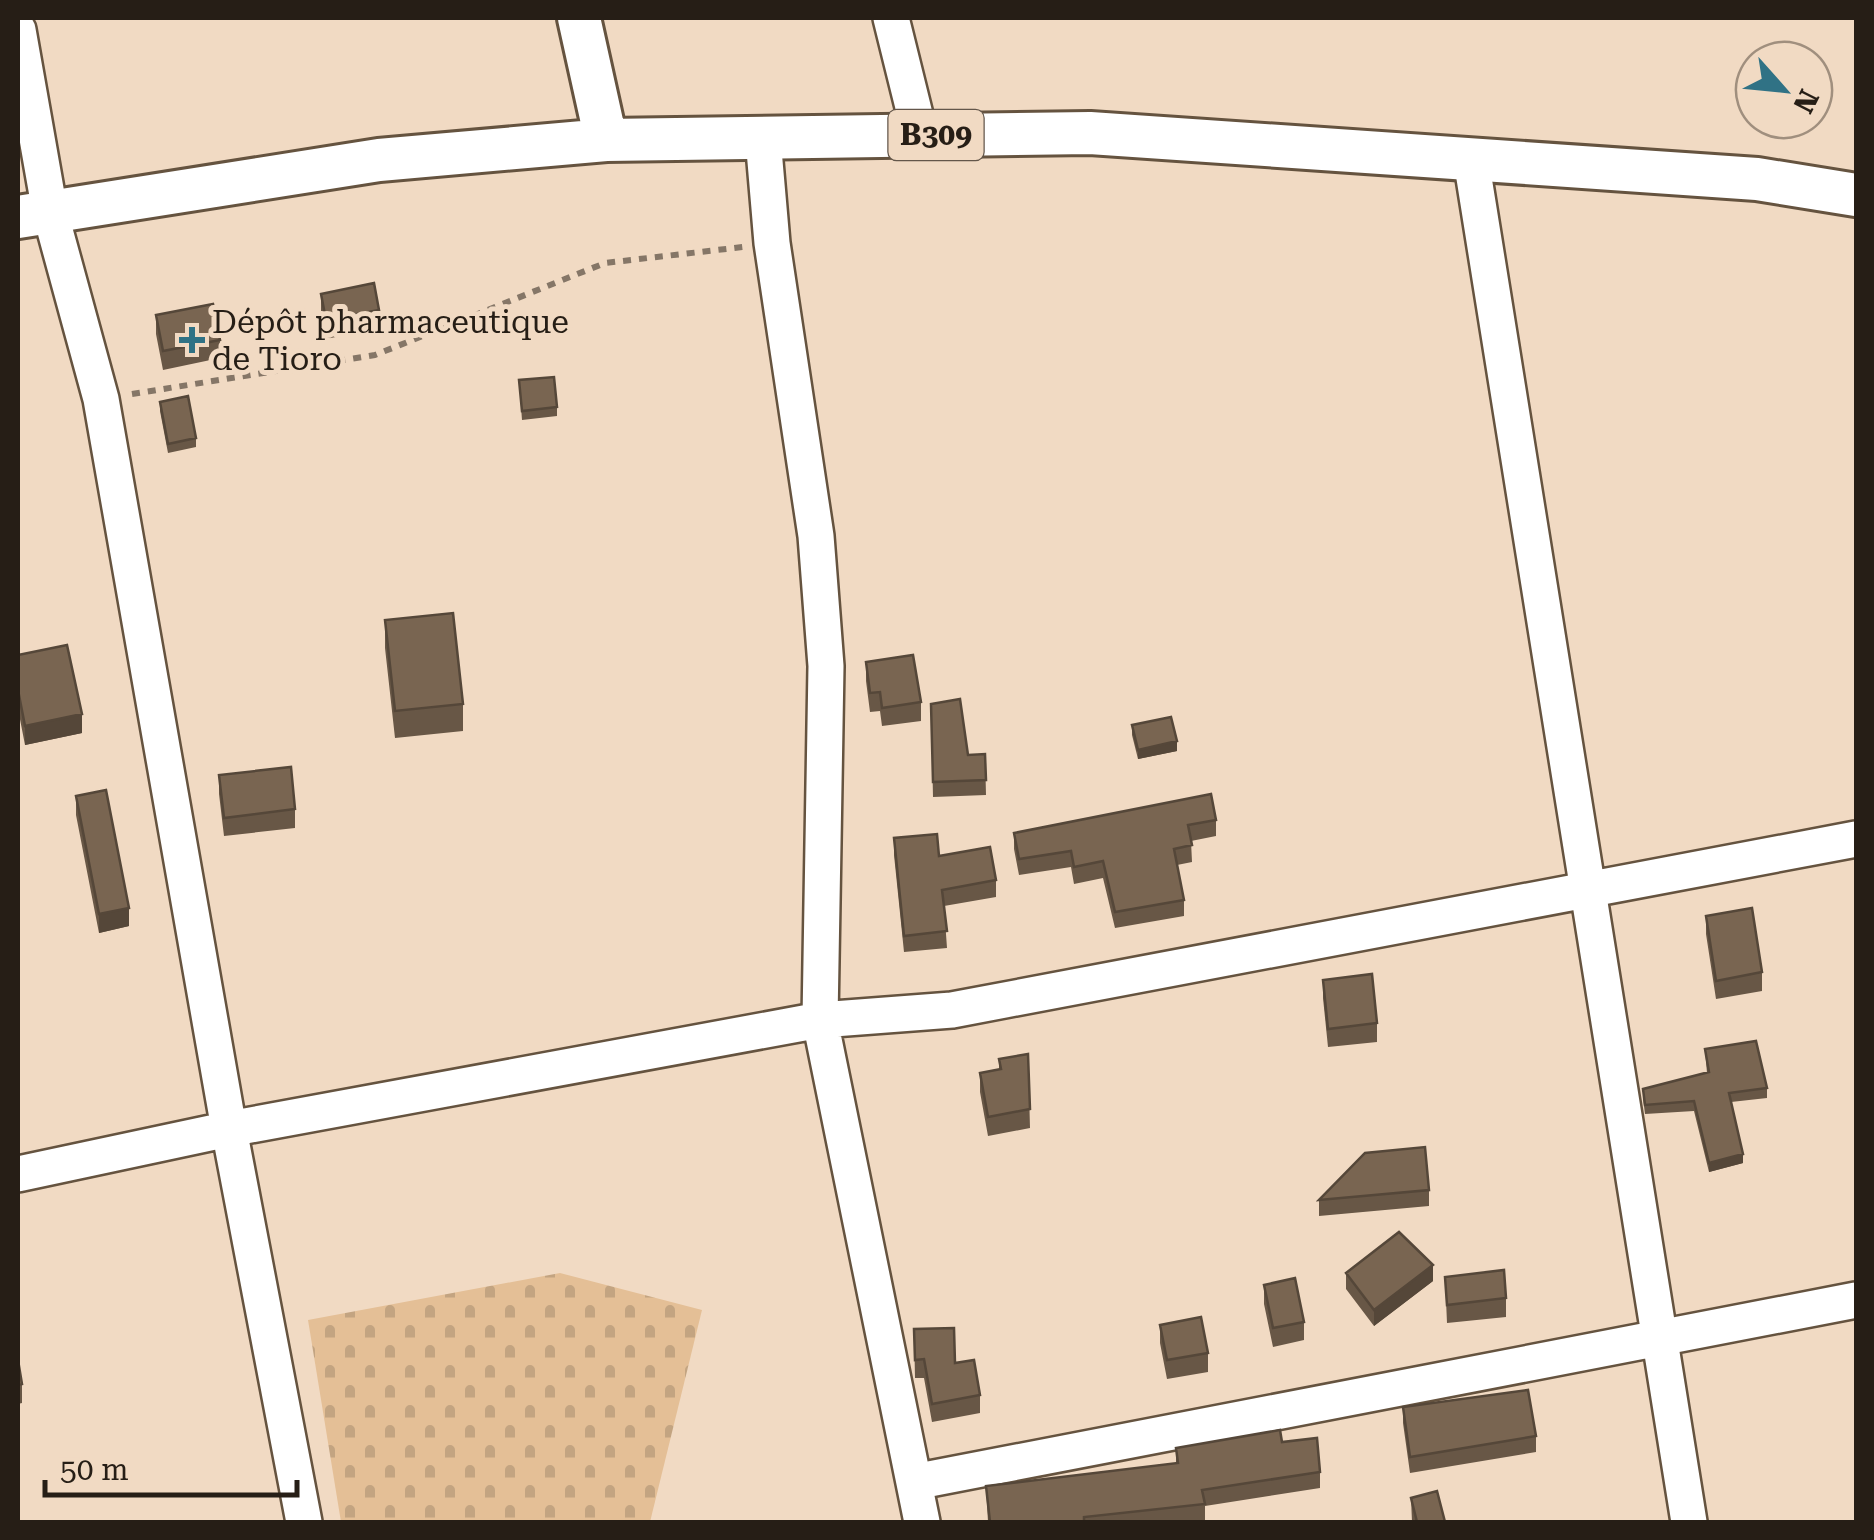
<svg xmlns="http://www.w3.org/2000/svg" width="1874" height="1540" viewBox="0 0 1874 1540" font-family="'Roboto Serif',serif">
  <defs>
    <pattern id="cemetery-stones" width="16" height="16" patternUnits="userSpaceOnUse" patternTransform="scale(2.5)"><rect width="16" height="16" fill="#e4bf96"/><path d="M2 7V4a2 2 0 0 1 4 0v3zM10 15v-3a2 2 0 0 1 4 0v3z" fill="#c3a481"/></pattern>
  </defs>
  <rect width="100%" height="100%" fill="#f1dac3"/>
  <!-- cemetery -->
  <path fill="url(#cemetery-stones)" d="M560,1273l142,37 -52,212h-309l-33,-202z"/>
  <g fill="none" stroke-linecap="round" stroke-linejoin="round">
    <!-- minor casing -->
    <g stroke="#65533f" stroke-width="40">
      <path id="minor" d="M891,18l29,117
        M18,30l32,182 51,187 128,730 75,393
        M763,138l9,105 44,293 10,130 -6,354 102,502
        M1471,159l218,1363
        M18,1174l211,-45 591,-109 132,-10 904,-171
        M914,1482l942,-182"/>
    </g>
    <!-- major casing -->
    <g stroke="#65533f" stroke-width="48">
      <path id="major" d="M579,18l27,122
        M18,217l361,-57 227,-20 484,-7 667,46 99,16"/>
    </g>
    <!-- path -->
    <path stroke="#857667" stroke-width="6" stroke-dasharray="8 8" stroke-linecap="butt" d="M132,394l243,-39 230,-92 138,-16"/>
    <!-- minor -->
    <use href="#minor" stroke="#fff" stroke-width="35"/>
    <!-- major -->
    <use href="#major" stroke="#fff" stroke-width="42"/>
  </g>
  <!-- wall -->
  <path fill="#685746" d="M321,294l58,16v18l-53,11 -5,-26z
    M156,315l64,25v18l-57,12 -7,-36z
    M519,380l38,27v9l-35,4z
    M160,402l36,36v9l-28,6 -8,-42z
    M385,620l78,84v27l-68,7 -10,-90z
    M18,655l64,78 -57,12 -7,-36z
    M866,662l55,40v19l-39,5 -2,-15 -10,1 -4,-31z
    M931,704l37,51 17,-1 1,41 -53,2z
    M1132,725l45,26 -39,8 -6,-24z
    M219,775l76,34v19l-71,8 -5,-42z
    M76,796l53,130 -30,7 -23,-118z
    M1216,820v16l-25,5 1,21 -15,3 7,35v16l-69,12 -12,-50 -29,6 -3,-17 -52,8 -5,-26v-16z
    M894,838l45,18 57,24v17l-52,9 3,42 -43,4 -10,-97z
    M1706,916l56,56v19l-46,8 -10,-65z
    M1323,980l54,43v19l-49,5 -5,-49z
    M1705,1049l62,39v10l-36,4 12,61 -34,9 -15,-61 -49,3 -2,-16v-9l64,-16z
    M1028,1054l2,74 -42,8 -8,-44v-19l19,-4v-10z
    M1429,1190v16l-110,10v-16z
    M1346,1273l87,8 -59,45 -28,-37z
    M1445,1277l61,21v19l-59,6z
    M1264,1285l40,37v18l-31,7 -9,-43z
    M1160,1325l48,28v19l-41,7 -7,-36z
    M914,1329l41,34 25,32v18l-48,9 -8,-44h-9z
    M18,1360l4,24v19l-4,1z
    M1403,1407l133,29v16l-126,21 -7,-50z
    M1282,1442l38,30v16l-115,18v14l-23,2h-194l-2,-36 190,-23v-15z
    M1411,1498l34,24h-33z"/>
  <!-- shaded-wall -->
  <path fill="#554739" d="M82,714v19l-57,12v-19z
    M1177,741v10l-39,8v-9z
    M129,908v18l-30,7v-19z
    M1743,1154v9l-34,9v-9z
    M1433,1265v16l-59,45v-16z"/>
  <!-- building -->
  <path fill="#796551" stroke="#554739" stroke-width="2.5" d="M374,283l5,27 -53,10 -5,-26z
    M213,304l7,36 -57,11 -7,-36z
    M554,377l3,30 -35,4 -3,-31z
    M188,396l8,42 -28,6 -8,-42z
    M453,613l10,91 -68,7 -10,-91z
    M67,645l15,69 -57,12 -7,-36v-35z
    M913,655l8,47 -39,6 -2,-16 -10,1 -4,-31z
    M960,699l8,56 17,-1 1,26 -53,2 -2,-78z
    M1171,717l6,24 -39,9 -6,-25z
    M291,767l4,42 -71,9 -5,-43z
    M106,790l23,118 -30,6 -23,-118z
    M1211,794l5,26 -28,5 4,20 -18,4 10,51 -69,12 -12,-51 -29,6 -3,-16 -52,8 -5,-26z
    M937,834l2,22 51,-9 6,33 -54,10 5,41 -43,5 -10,-98z
    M1752,908l10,64 -46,9 -10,-65z
    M1372,974l5,49 -49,6 -5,-49z
    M1756,1041l11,47 -38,5 14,61 -34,9 -15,-62 -49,4 -2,-16 66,-17 -4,-23z
    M1028,1054l2,55 -42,8 -8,-44 21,-4 -2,-10z
    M1425,1147l4,43 -110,10 46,-47z
    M1399,1232l34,33 -59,45 -28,-37z
    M1504,1270l2,28 -59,7 -2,-28z
    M1295,1278l9,44 -31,6 -9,-43z
    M1201,1317l7,36 -41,7 -7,-35z
    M954,1328l1,35 19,-3 6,35 -48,9 -8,-45 -9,1 -1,-31z
    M18,1360l4,24 -4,1z
    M1528,1390l8,46 -126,21 -7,-50z
    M1280,1430l2,12 35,-4 3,34 -118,18 3,14 -121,13v5h-94l-4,-36 192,-23 -2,-15z
    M1437,1491l8,31h-28l-6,-24z"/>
  <!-- markers -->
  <path fill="#307285" stroke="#f1dac3" stroke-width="4" d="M187 325h10v10h10v10h-10v10h-10v-10h-10v-10h10z"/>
  <g text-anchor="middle" stroke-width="10" stroke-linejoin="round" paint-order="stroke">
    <!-- shield labels -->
    <rect fill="#f1dac3" stroke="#63564a" stroke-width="2.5" x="888.5" y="110" width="95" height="50" rx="8"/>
    <g font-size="30" font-weight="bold" fill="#261e16">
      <text x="936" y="145">B309</text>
    </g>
    <!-- poi labels -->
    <g font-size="32" fill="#261e16" stroke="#f1dac3" text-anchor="start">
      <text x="212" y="333">Dépôt pharmaceutique<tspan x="212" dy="37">de Tioro</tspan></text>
    </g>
  </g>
  <!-- border -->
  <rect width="1874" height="1540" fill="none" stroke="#261e16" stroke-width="40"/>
  <!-- north arrow -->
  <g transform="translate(1784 90) rotate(117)"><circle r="48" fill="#f1dac3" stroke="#a08f7e" stroke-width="2.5"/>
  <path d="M0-8L18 38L0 25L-18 38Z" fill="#307285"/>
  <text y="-15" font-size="28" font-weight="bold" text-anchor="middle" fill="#261e16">N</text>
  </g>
  <!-- scale -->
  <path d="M45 1480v15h252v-15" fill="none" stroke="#261e16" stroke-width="5"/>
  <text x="60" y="1480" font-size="30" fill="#261e16" stroke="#f1dac3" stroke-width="8" paint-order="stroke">50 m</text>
</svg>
